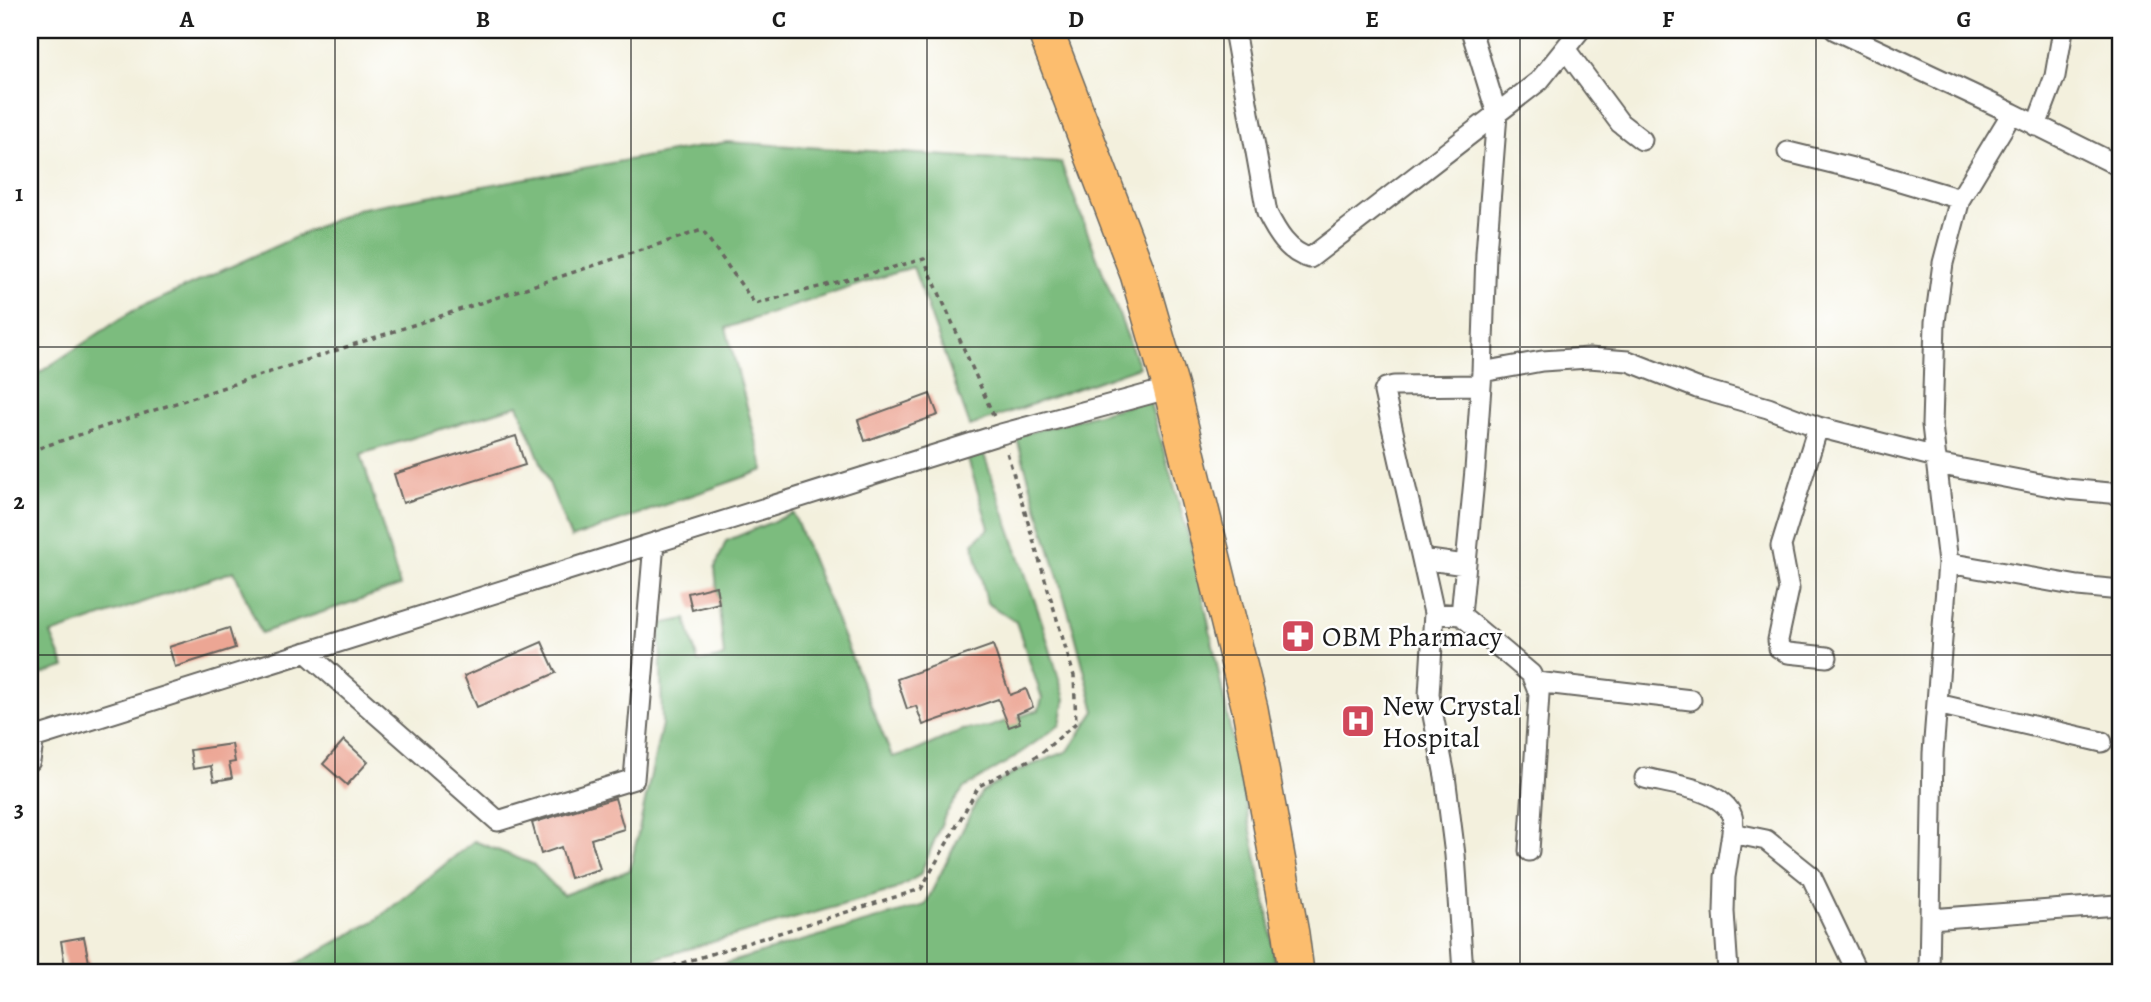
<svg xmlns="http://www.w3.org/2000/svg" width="2151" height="1002" viewBox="0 0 2151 1002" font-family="Alegreya,serif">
  <rect width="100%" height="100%" fill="#fff"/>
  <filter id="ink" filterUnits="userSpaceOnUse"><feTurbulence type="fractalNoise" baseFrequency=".0143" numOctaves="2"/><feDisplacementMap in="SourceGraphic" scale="14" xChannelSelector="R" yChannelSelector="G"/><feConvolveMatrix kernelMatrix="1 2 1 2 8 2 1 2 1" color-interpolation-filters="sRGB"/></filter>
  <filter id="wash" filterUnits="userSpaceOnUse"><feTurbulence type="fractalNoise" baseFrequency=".00686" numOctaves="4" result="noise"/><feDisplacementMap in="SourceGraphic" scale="28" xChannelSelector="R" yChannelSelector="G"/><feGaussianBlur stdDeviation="1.57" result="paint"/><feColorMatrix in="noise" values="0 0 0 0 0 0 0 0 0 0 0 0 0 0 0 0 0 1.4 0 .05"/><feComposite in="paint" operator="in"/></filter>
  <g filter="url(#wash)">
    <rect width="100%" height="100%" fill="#f3f0dd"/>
    <!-- forest -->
    <path fill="#7bbc7e" stroke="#4c6c4d" stroke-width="2" d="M727,142l334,21 78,204 -169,59 -57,-159 -187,61 38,142 -193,68 -53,-133 -157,49 39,132 -139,47 -27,-62 -183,63 14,33 -35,11v-299l101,-67 226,-103z
      M1149,400l47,162 75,367 5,43h-580l229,-67 56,-112 36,-22 51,-20 27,-40 -21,-80 -58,-195z
      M982,449l60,173 23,77 -5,26 -51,36 -45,27 -19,27 -25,60 -26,15 -286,82h-326l94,-52 98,-79 59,23 30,31 67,-25 32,-146 -2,-100 26,-5 12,43 26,-5 -9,-89 11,-27 67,-28 99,244 26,-7 44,-20 27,-3 50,-17 3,-12 -26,-76 -29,-19 -14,-60 16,-15 -23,-75z"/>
    <g id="blocks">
      <!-- building -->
      <path fill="#eca694" d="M930,394l8,21 -73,26 -7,-21z
        M516,436l9,29 -122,38 -9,-29z
        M716,586l3,17 -27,7 -4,-17z
        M229,628l6,20 -60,19 -6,-20z
        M542,642l14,31 -79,34 -13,-31z
        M993,645l17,50 16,-6 7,18 -16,7 3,9 -11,4 -11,-28 -75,26 -7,-19 -9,3 -10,-30z
        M344,740l24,22 -21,23 -24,-21z
        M232,744l3,18 -6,1 3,15 -18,3 -3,-15 -18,3 -3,-19z
        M615,798l9,31 -33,10 9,30 -30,9 -9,-31 -20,7 -9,-31z
        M84,937l7,35h-25l-5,-31z"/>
    </g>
  </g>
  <g filter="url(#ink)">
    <use href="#blocks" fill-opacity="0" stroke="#676660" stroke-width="2"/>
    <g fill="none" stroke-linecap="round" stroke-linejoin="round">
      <!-- street casing -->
      <g stroke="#676660" stroke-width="23">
        <path id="street" d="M1234,30l33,183c9,18 21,40 43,45l229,-177 41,-51
          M1835,30l177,83
          M1566,50l54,73 22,17
          M2036,126l19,-50 8,-46
          M1788,152l85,21 87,26
          M2121,167l-109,-54 -52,86 -17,64 -8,59 -3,103 16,138 130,23 43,4
          M1482,372l60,-11 47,-3 39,3 69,27 71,20 50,19 118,30
          M1818,427l-37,119 8,43 -11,51 1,8 9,5 39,4
          M1937,464l129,25 55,5
          M1422,559l12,54
          M1465,565l-43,-6 -38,-167 2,-4 8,-2 87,-1
          M1461,615l70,59 8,20 -10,157
          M306,652l192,169 136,-42 20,-236
          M1536,682l155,18
          M1937,704l165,38
          M30,739l971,-305 170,-46
          M30,761l4,-24
          M1645,778c24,6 78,11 87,38 2,5 0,12 0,17l34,7 45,36 46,96
          M1930,919l187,-14
          M1463,972l-8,-117 -10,-79 -16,-81 5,-82 27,2 14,-145 7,-98 4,-119 11,-139 -26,-84
          M1728,972l-4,-60 1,-35 7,-44
          M1929,972l4,-219 15,-190"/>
      </g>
      <!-- highway casing -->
      <g stroke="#676660" stroke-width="38">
        <path id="highway" d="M1045,30l93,244 33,114 79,321 41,225 5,38"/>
      </g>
      <!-- path -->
      <path stroke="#676660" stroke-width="3.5" stroke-dasharray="5 5" stroke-linecap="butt" d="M30,451l672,-221 53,74 169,-45 71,160
        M653,972l268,-83 58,-103 60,-31 37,-32 -2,-47 -68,-227"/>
      <!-- street -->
      <use href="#street" stroke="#fff" stroke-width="19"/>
      <!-- highway -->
      <use href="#highway" stroke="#fcbd6e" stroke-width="35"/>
    </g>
  </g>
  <!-- grid -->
  <path fill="none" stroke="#1c1c1c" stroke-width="2" stroke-opacity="0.55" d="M335,30v942M631,30v942M927,30v942M1224,30v942M1520,30v942M1816,30v942M30,347h2091M30,655h2091"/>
  <!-- icons -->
  <defs>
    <g id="pharmacy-square" transform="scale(1.75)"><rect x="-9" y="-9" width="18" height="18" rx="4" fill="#d1495b" stroke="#fff"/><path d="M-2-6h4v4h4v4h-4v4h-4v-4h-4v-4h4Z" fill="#fff"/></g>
    <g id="hospital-square" transform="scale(1.75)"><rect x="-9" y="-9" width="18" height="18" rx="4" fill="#d1495b" stroke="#fff"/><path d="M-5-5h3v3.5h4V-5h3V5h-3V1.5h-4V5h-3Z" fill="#fff"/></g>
  </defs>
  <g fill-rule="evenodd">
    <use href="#pharmacy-square" x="1298" y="636"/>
    <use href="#hospital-square" x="1358" y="721"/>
  </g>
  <g text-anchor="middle" stroke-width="5" stroke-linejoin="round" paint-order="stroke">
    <!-- poi labels -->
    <g font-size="28" fill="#1c1c1c" stroke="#fff" text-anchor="start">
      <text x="1322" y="646">OBM Pharmacy</text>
      <text x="1382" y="715">New Crystal<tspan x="1382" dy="32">Hospital</tspan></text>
    </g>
  </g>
  <!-- margin -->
  <rect width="2151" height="1002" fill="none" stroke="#fff" stroke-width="77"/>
  <rect x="38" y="38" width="2074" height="926" fill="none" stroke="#1c1c1c" stroke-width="2.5"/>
  <g font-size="23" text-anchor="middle" font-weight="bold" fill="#1c1c1c">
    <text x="187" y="27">A</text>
    <text x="483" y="27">B</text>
    <text x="779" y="27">C</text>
    <text x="1076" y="27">D</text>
    <text x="1372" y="27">E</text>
    <text x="1668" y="27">F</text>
    <text x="1964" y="27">G</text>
    <text x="19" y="201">1</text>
    <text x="19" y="509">2</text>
    <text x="19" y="817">3</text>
  </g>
</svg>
